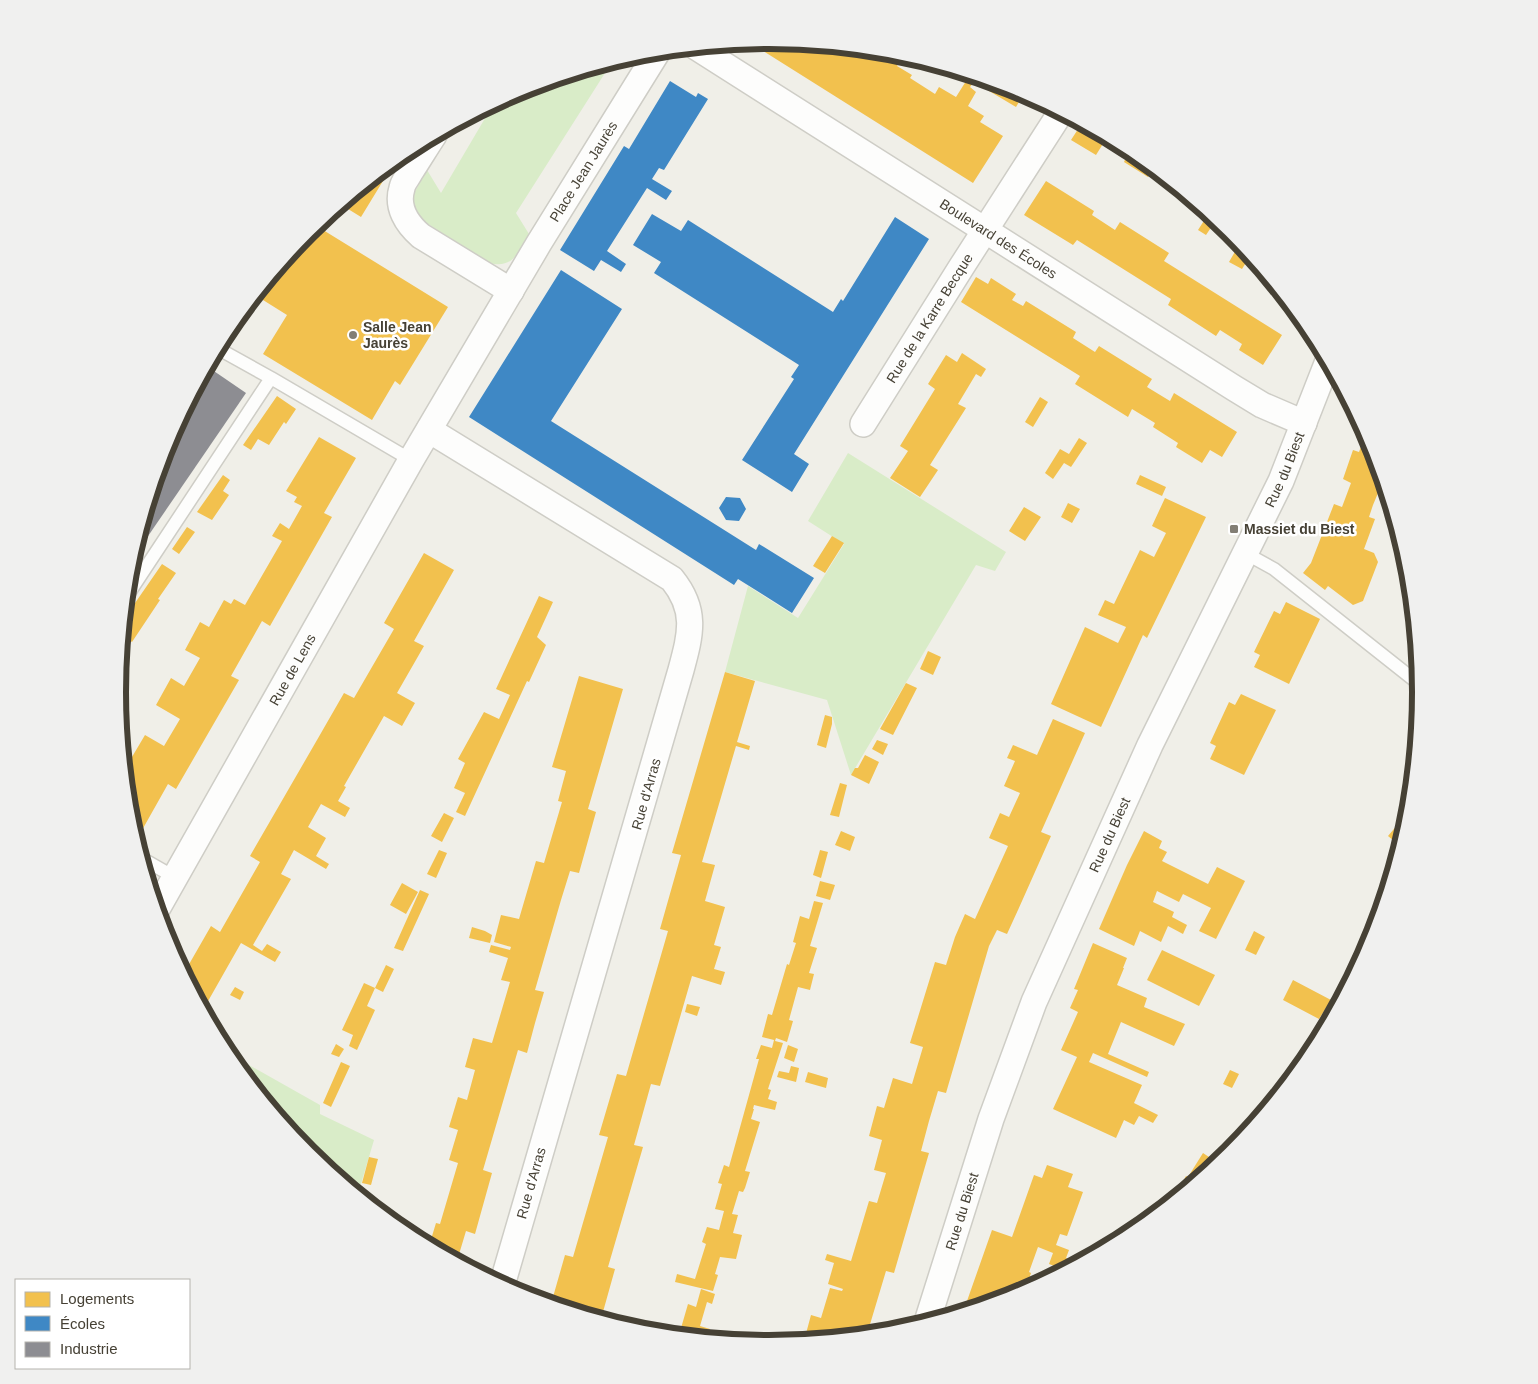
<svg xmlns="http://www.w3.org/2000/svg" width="1538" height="1384" viewBox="0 0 1538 1384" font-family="Arial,sans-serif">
  <rect width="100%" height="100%" fill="#f0efe8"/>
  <!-- green -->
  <path fill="#d9ecc8" d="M612,62l-96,151 13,21c-11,18 -15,35 -40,29l-72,-46 -6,-14 2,-8 14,-25 14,23 53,-90 26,-13z
    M848,453l158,99 -11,19 -19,-6 -125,210 -24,-75 -102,-28 23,-86 50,32 46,-74 -36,-23z
    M226,1052l94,53v9l54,26 -16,54 -50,-41z"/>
  <!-- homes -->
  <path fill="#f2c14e" d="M769,40l118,12 13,9 -3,5 15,9 -2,3 25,16 4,-7 17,10 12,-19 -10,-7 61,19 10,5 -2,3 -4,-3 -7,12 -42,-25 -4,5 6,5 -8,14 16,10 -4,6 23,14 -30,47 -224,-141z
    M1082,123l6,4 41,22 -2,3 -21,-13 -10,16 -25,-15z
    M1128,153l25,16 -5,8 -24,-15z
    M397,158l-36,59 -21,-13 22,-17z
    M1046,181l48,30 -2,4 23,15 5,-8 49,31 -5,8 118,74 -19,30 -24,-15 3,-6 -22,-14 -4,6 -48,-31 3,-6 -94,-59 -4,5 -49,-30z
    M1209,213l7,7 -10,15 -8,-5z
    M315,225l133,82 -48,78 -5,-4 -23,39 -109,-66 24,-39 -32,-20 53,-64z
    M1240,243l22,26 -1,1 -14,-9 -5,8 -13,-7z
    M976,277l12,7 3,-6 25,16 -4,6 11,6 3,-5 50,31 -3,6 22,14 4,-6 53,33 -5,8 23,14 4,-8 63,39 -15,25 -12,-7 -8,13 -26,-16 2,-4 -25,-16 2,-4 -23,-14 -4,8 -53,-33 5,-8 -119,-74z
    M962,353l24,16 -5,8 -5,-3 -18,30 8,4 -36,57 8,5 -18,27 -30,-19 18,-27 -8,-5 35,-57 -7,-5 18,-29 11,7z
    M277,396l19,13 -10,15 -2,-2 -15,23 -11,-6 -7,11 -8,-5z
    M1040,397l8,5 -15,25 -8,-5z
    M1366,433l5,10 15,47 -2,5 -6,-2 -5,12 -4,12 6,2 -11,30 10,4 4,9 -15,39 -10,4 -25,-19 -3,4 -22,-17 8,-10 23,-59 8,3 9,-24 -8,-4 10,-29 6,2z
    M319,437l37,21 -32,55 8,4 -62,109 -8,-5 -31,55 8,4 -63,109 -8,-5 -31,55 -2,-1 -6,-19 -5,-55 2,-4 3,2 16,-27 19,11 16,-27 -24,-14 15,-27 13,8 16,-28 -15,-8 15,-28 9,5 15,-27 7,4 3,-5 11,6 37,-64 -10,-5 8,-13 9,6 13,-23 -8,-4 3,-5 -11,-6z
    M1079,438l8,5 -16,24 -7,-4 -11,16 -8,-6 15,-24 9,5z
    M223,475l7,5 -7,11 6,4 -17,25 -15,-8z
    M1140,475l26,12 -4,9 -26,-12z
    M1165,498l41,19 -59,121 -4,-3 -42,92 -50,-23 34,-77 33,16 8,-16 -28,-12 7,-15 9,4 26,-54 14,7 12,-24 -14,-7z
    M1068,503l12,6 -8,14 -11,-6z
    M1024,507l17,10 -16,24 -16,-10z
    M187,527l8,5 -16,22 -7,-5z
    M832,536l12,7 -19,30 -12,-7z
    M424,553l30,17 -40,71 10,5 -27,47 18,10 -13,23 -18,-10 -40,70 2,1 -8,14 12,7 -5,9 -24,-13 -13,23 18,11 -10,18 13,8 -3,5 -32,-19 -13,24 10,5 -38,66 9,6 5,-7 14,8 -6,10 -34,-19 -38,67 -19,-37 27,-47 9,6 40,-70 -10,-6 67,-116 27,-47 10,5 40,-69 -10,-6z
    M162,564l14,9 -18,26 2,1 -28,42 -9,-6 1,-17z
    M539,596l14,6 -16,35 9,8 -17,37 -2,-1 -62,135 -9,-4 9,-19 -11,-5 11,-25 -7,-4 26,-47 15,7 11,-24 -14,-6z
    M1286,602l34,17 -31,65 -35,-17 6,-12 -6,-3 20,-41 6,3z
    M928,651l13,6 -8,18 -13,-6z
    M725,672l30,9 -18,61 13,4 -1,4 -13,-4 -34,116 13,3 -10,36 20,6 -11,38 7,2 -7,22 11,3 -4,13 -29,-9 -32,110 -9,-2 -17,61 9,2 -35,120 7,2 -14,50 -50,-15 14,-49 8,2 35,-120 -9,-2 18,-61 9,2 42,-145 -8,-2 21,-74 -9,-2z
    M579,676l44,13 -35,120 8,3 -17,61 -9,-2 -9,29 -26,90 9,2 -9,31 -8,30 -9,-3 -35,120 9,3 -17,61 -9,-3 -9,30 -28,-15 7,-23 4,1 18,-61 -9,-3 9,-30 -9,-3 9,-30 9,3 8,-30 -10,-3 8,-29 19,5 18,-61 -9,-2 7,-22 -19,-6 2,-7 19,5 1,-3 -17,-5 7,-27 18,4 17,-58 8,2 18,-61 -4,-1 8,-30 -14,-4z
    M906,683l11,5 -24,47 -13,-6z
    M1241,694l35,16 -32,65 -34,-16 6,-13 -6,-3 19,-41 6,3z
    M825,715l7,2v7l-6,24 -9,-3z
    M1053,719l32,14 -44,99 10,4 -33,74 -11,24 -10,-4 -8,16 -43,147 -8,-2 -9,30 -8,30 8,2 -35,120 -8,-2 -18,60 -8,-2 -2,6 -54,6 7,-26 10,3 9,-30 12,3 1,-2 -15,-5 6,-21 -9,-3 2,-6 24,7 18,-60 8,2 9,-30 -12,-3 8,-30 -13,-4 8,-30 7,2 9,-30 19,6 11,-37 -13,-4 25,-81 11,3 9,-28 10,-23 10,5 33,-73 -19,-8 11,-25 9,4 11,-24 -16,-7 11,-25 -8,-3 6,-13 24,10z
    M877,740l11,4 -5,11 -11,-6z
    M865,755l14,7 -10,22 -18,-9 4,-7h3z
    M840,783l7,2 -8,32 -9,-2z
    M1409,811l-1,8 -8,27 -12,-10z
    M444,813l10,5 -12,24 -11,-6z
    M841,831l14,6 -5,14 -15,-6z
    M1144,831l18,10 -3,7 8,4 -5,9 46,23 9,-17 28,14 -29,58 -17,-8 12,-23 -28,-14 -4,8 -22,-11 -4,11 21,10 -2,5 15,8 -4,9 -15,-8 -7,16 -21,-11 -6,15 -35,-17 28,-64z
    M439,850l8,3 -11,25 -9,-4z
    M820,850l8,2 -7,26 -8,-3z
    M820,881l15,4 -5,15 -14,-4z
    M402,883l16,9 -12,22 -16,-9z
    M420,890l9,4 -26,57 -9,-3z
    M814,901l9,2 -13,43 7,2 -8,25 5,1 -4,16 -12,-3 -9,33 4,1 -6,21 -11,-4 -1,3 8,2 -15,46 3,1 -3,9 9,3 -2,8 -21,-5 -1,4h1l-3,10 9,3 -15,49 5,1 -5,16 -2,4 -4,-1 -7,23 6,1 -5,18 9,2 -6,24 -16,-2 -5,17 3,1 -5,16 -38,-9 2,-8 18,5 11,-35 -4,-2 5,-15 12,3 5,-19 -9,-2 7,-25 -4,-1 6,-18 5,2 30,-108h-3l5,-14 11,3 2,-8 -12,-3 6,-23 4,1 15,-51 2,1 7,-22 -3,-1 7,-26 9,3z
    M472,927l13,4 7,4 -2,8 -21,-5z
    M1254,931l11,6 -9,18 -11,-5z
    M1093,943l34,15 -4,10h1l-7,17 30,13 -3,9 41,17 -11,22 -53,-24 -13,32 41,18 -2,5 -54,-24 -4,9 53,23 -8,18 24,12 -5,8 -14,-7 -5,9 -10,-5 -8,18 -63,-29 24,-52 -16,-7 17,-38 -8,-4 8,-18 -4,-1z
    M1162,950l53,25 -16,31 -52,-26z
    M386,965l8,4 -11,23 -8,-4z
    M1293,980l38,20 -12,19 -36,-19z
    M364,983l11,5 -8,18 8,4 -18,40 -8,-4 4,-11 -11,-5z
    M235,987l9,5 -4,8 -10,-5z
    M687,1004l13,3 -3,9 -12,-4z
    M336,1044l8,5 -5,8 -8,-3z
    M788,1045l10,4 -4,13 -10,-4z
    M341,1062l9,4 -19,41 -8,-4z
    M791,1066l8,2 -3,14 -19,-5 2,-6 10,2z
    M1230,1070l9,4 -7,14 -9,-4z
    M808,1072l20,6 -2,10 -21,-6z
    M1203,1153l15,10 -45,37 13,-24 2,1z
    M369,1157l9,2 -7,26 -9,-2z
    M1047,1165l26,9 -5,13 15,5 -16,44 -7,-2 -4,11 13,5 -3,8 12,4 -13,8 -16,-6 4,-11 -15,-6 -9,25 2,1 -6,18 -7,3 -37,12 -14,-5 25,-71 20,7 22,-62 8,3z
    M701,1289l14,5 -3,10 -5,-2 -7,24 10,3 -2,9 -29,-3 9,-31 8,3z"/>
  <!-- schools -->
  <path fill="#3f88c5" d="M670,81l26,16 2,-4 10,6 -44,71 -5,-2 -7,11 20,12 -6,9 -19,-12 -40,63 19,13 -5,8 -20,-12 -7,11 -34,-21 64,-104 5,3z
    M652,214l29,17 7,-11 145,92 8,-13 2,2 52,-84 34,22 -135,215 15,10 -17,28 -50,-32 52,-81 -3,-2 8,-12 -145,-92 7,-11 -28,-17z
    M561,270l61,39 -71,112 205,129 3,-6 55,34 -22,35 -54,-34 -4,6 -265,-168z
    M726,497l14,1 6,11 -7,12 -13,-1 -7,-12z"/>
  <!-- industry -->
  <path fill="#8d8d92" d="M208,367l38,26 -115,168 36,-119z"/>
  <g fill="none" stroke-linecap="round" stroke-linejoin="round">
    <!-- lane casing -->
    <g stroke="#cecdc6" stroke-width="15">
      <path id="lane" d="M217,348l54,30
        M1245,553l29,16 144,114 2,3
        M127,596l144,-218 140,82
        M141,858l35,20"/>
    </g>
    <!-- street casing -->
    <g stroke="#cecdc6" stroke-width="28">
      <g id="street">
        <path id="s1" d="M696,47l538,341 28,17 42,18"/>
        <path d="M434,135c-8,12 -15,24 -23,36 -3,6 -8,11 -9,17 -6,19 5,36 19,48l90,55"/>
        <path id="s2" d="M863,424l99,-158 99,-154"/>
        <path d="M429,430l243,149c25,31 19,54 9,91l-179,615"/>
        <path id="s3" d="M157,909l254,-449 128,-217 119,-192"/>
        <path id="s4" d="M927,1322l64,-203 43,-117 116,-257 131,-264 47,-120"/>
      </g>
    </g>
    <!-- lane -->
    <use href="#lane" stroke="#fdfdfc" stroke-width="12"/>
    <!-- street -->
    <use href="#street" stroke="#fdfdfc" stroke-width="25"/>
  </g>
  <!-- markers -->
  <g fill="#827e74" stroke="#fff" stroke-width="2">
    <circle cx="353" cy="335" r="5"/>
    <rect x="1229" y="524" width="10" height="10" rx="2.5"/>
  </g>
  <g text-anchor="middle" stroke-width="5" stroke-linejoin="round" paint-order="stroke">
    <!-- street labels -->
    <g font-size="14" fill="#464135" stroke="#fff">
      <text dy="5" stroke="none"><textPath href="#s3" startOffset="852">Place Jean Jaurès</textPath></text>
      <text dy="5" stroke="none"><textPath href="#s1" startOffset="358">Boulevard des Écoles</textPath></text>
      <text dy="5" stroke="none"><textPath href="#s2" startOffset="125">Rue de la Karre Becque</textPath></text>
      <text dy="5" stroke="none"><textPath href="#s4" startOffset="926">Rue du Biest</textPath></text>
      <text dy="5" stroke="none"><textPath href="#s3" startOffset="275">Rue de Lens</textPath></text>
      <text transform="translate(646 794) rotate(-74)" y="5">Rue d'Arras</text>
      <text dy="5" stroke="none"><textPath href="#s4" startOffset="521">Rue du Biest</textPath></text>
      <text transform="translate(531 1183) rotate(-74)" y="5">Rue d'Arras</text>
      <text dy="5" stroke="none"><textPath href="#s4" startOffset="116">Rue du Biest</textPath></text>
    </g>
    <!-- poi labels -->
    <g font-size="14" font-weight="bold" fill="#464135" stroke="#fff" text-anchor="start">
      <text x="363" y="332">Salle Jean<tspan x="363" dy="16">Jaurès</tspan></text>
      <text x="1244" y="534">Massiet du Biest</text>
    </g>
  </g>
  <!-- crop -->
  <path d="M0 0H1538V1384H0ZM126 692a643 643 0 1 1 1286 0a643 643 0 1 1-1286 0Z" fill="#f0f0ef" fill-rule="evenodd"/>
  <path fill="none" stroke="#464135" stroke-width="6" d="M126 692a643 643 0 1 1 1286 0a643 643 0 1 1-1286 0Z"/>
  <!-- legend -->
  <rect x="15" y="1279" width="175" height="90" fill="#ffffff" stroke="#b5b3ae"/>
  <rect x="25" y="1292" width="25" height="15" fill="#f2c14e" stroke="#b5b3ae"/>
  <text x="60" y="1304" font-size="15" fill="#464135">Logements</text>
  <rect x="25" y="1316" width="25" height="15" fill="#3f88c5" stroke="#b5b3ae"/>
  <text x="60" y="1329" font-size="15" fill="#464135">Écoles</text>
  <rect x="25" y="1342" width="25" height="15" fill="#8d8d92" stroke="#b5b3ae"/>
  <text x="60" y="1354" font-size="15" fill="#464135">Industrie</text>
</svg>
